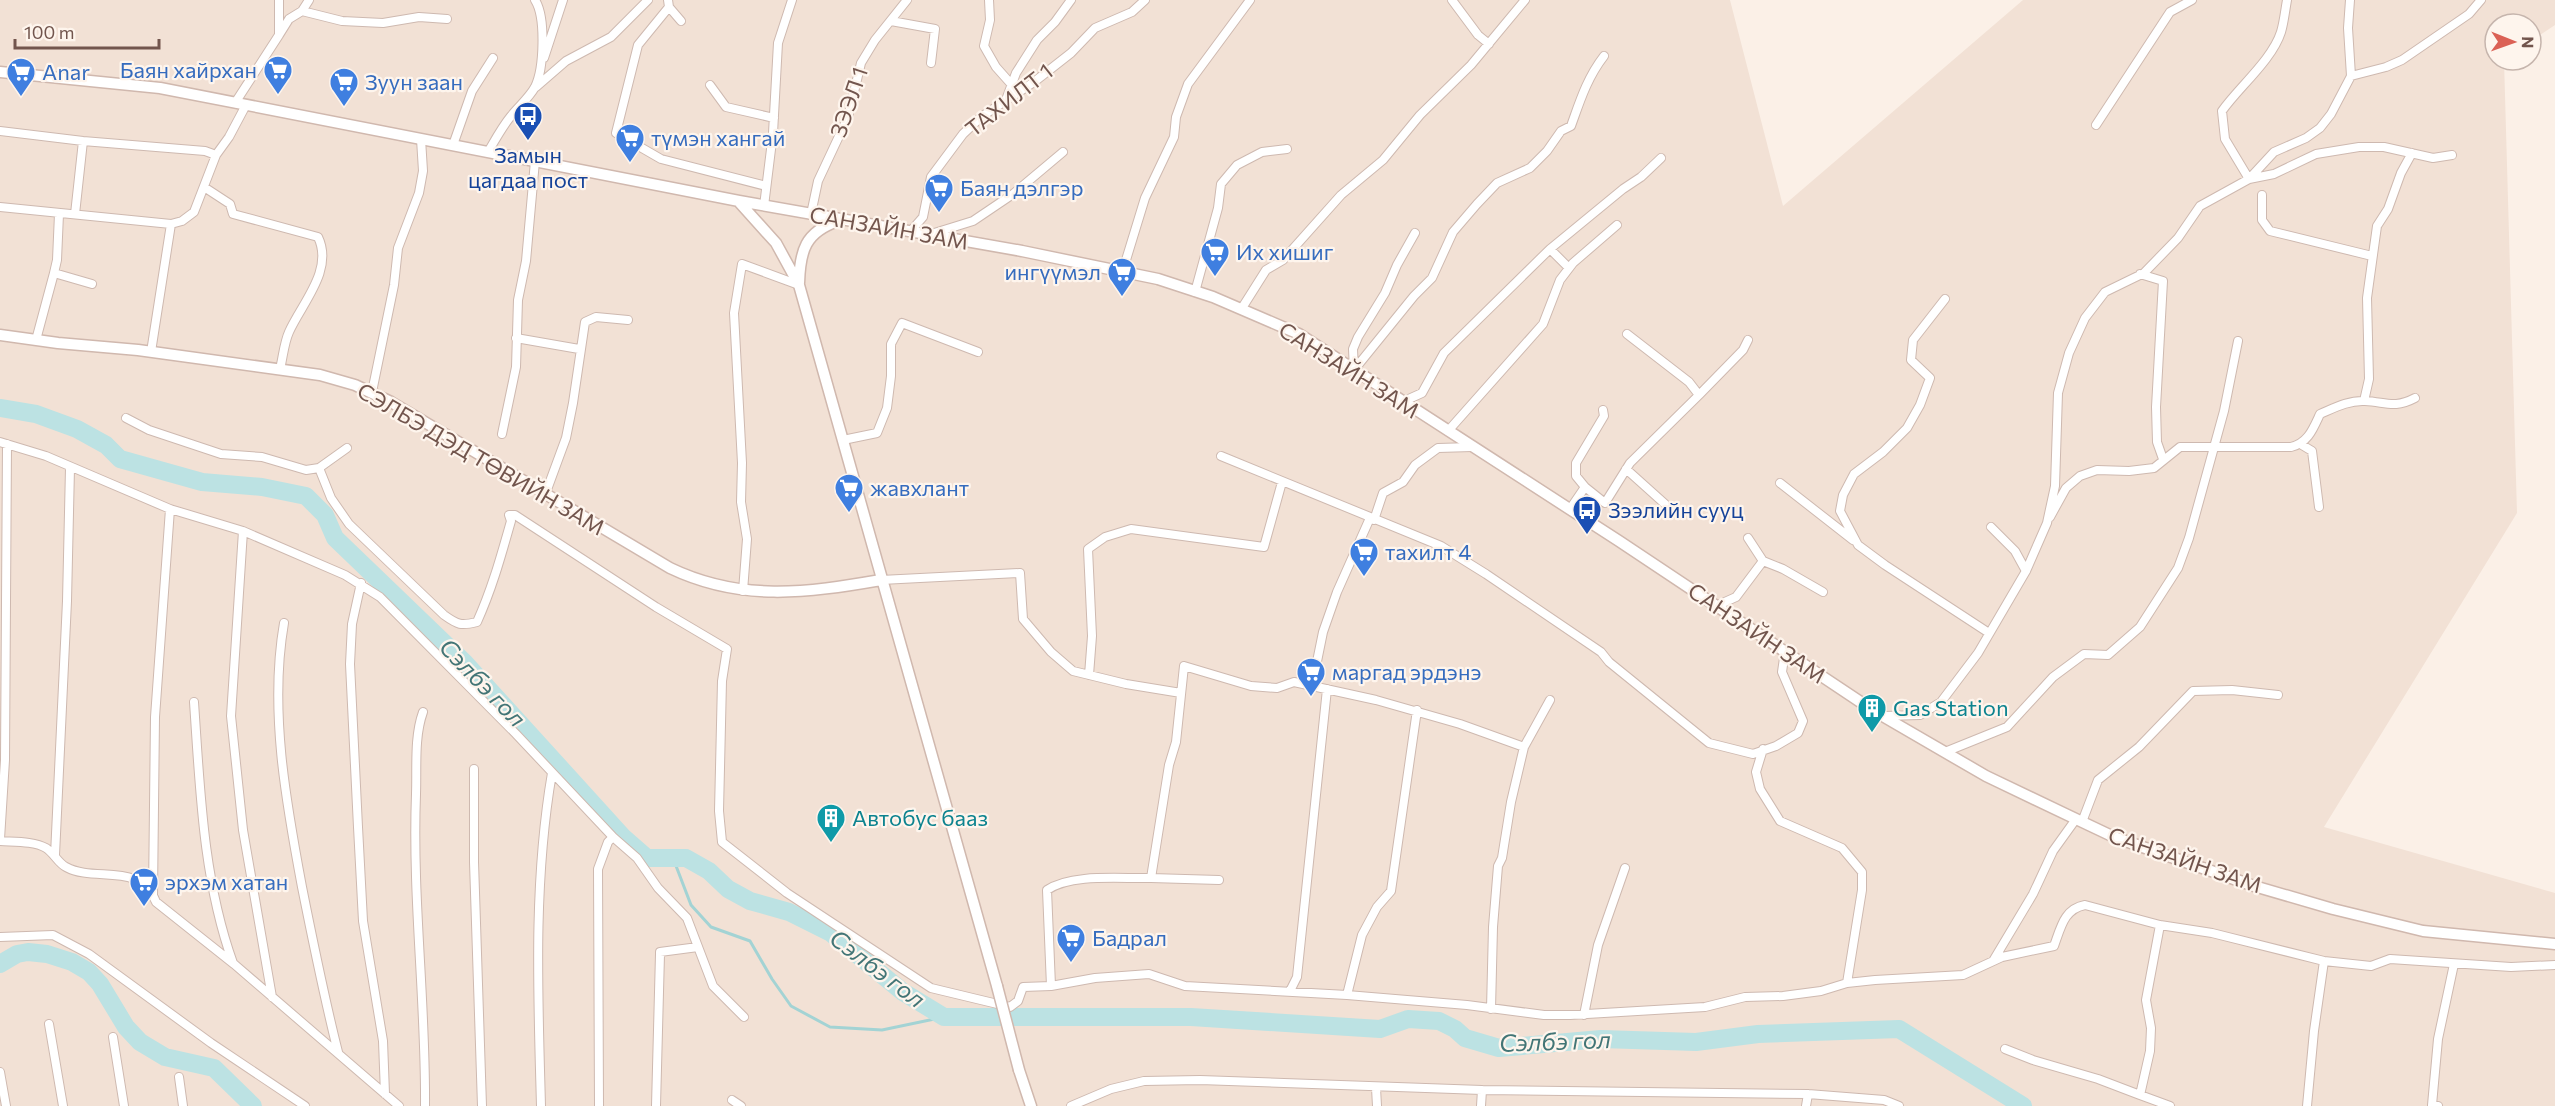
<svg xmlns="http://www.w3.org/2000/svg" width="2555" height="1106" viewBox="0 0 2555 1106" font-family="Commissioner,sans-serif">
  <rect width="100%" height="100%" fill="#fbf0e7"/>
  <!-- residential -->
  <path fill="#f2e1d5" d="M0,0h1730l53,206 240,-206h532v25l-24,16v-17h-36v36h9l13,453 -193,314 231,66v213h-2555z"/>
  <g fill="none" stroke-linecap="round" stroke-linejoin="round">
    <!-- stream -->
    <path stroke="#a3d3d4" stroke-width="3" d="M673,858l18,47 20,22 39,14 22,38 19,27 39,21 52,3 62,-13"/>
    <!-- river -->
    <path stroke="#bce2e3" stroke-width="18" d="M0,408l36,6 41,15 29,16 14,14 82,23 60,5 44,9 19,19 10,23 130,125 158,174 24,21h39l23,13 19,18 22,12 39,11 42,21 72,59 41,25h247l189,12 28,-10 31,2 16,8 10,9 34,10 102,-9 95,3 62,-8 141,-5 124,77
      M0,964l17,-10 11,-2 19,2 25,8 17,10 11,12 26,43 14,15 25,15 49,11 39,38"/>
    <!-- street casing -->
    <g stroke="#ceb9b0" stroke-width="10">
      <path id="street" d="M668,0l1,7 12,14
        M989,0l1,20 -6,26 12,21 16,18
        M1452,0l26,35 11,9
        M2287,0c-2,11 -3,22 -6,32 -9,28 -42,55 -59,79l3,28 24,40 25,-5 42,-20 43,-7h25l49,11 19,-3
        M2350,0l-2,28 3,48
        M669,7l-31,38 -22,88 45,26 105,27
        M302,11l7,-11
        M891,21l44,8 -4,34
        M279,35l10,-16 13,-8 40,10 41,2 36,-6 28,2
        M544,58l19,-58
        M710,85l16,22 48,11
        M536,87l30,-26 45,-24 37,-37
        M1006,100l10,-27 21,-33 18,-18 16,-22
        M235,103l44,-68v-35
        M2096,125l74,-113 22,-12
        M0,131l83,10 122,10 11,4 13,-18 17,-32
        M453,145l19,-54 21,-33
        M488,152c7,-12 14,-25 23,-36 7,-9 18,-18 24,-29 9,-18 11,-70 0,-87
        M204,187l26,17 3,10 85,23c16,33 -16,66 -29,95 -5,11 -6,25 -9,37
        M2262,195v25l8,11 102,25
        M764,206l9,-73 5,-90 14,-43
        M0,207l171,17 11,-3 12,-9 22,-57
        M59,214l-2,46 -3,13 38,11
        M75,214l8,-73
        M811,214l7,-33 30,-64 13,-54 14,-23 32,-40
        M910,232l13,-15 8,-40 32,-43 18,-17 53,-35 37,-29 24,-25 37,-16 13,-12
        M1415,233l-18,32 -12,28 -27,44 -5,12 1,21 60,-74 18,-18 21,-46 24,-28 20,-21 33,-15 17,-17 14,-20 10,-5c9,-25 16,-48 33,-70
        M931,234l42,-13 40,-27 50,-42
        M1550,249l19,19
        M1118,271l8,-11 19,-62 29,-61 2,-20 12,-33 62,-84
        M2140,274l23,7 -7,126 1,35 6,17
        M1195,292l23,-84 3,-24 16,-19 25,-13 25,-3
        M1945,299l-32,41 -2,20 19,18 -10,27 -13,23 -24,24 -29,22 -11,21 -3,16 18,34 27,20 104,68
        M1242,308l24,-38 17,-10 58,-65 42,-35 37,-45 51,-50 54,-65
        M516,338l63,11
        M36,340l18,-67
        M151,352l20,-128
        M372,392l22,-107 4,-37 21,-55 4,-22 -2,-32
        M1699,395l44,-45 5,-10
        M2364,401l5,-22 -2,-81 10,-72 11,-17 13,-36 11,-20
        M1402,402l20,-9 22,-40 106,-104 73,-60 18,-12 20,-19
        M126,418l23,12 72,24 41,3 44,13 13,-2 28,-20
        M1448,431l95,-107 17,-44 13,-17 44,-38
        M502,434l14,-67 2,-67 8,-39 9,-100
        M843,440l34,-7 10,-25 4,-32v-32l11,-21 76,29
        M0,442l46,14 124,53 73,22 102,44 35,22 136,137 97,103 24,21 21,30 29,30 26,68 31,31
        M2302,445l10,6 7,56
        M1221,456l220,90 45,28 115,78 8,10 100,81 44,11 23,-8 22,-13 5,-12 -21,-49 3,-21
        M319,468l12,30 18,26 95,91c14,10 17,11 33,7 15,-33 24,-66 34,-101l-2,-6h6l141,92 71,42 -5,32 -3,130 3,31 65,51 144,95 79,19 8,-6 5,-14 28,-1 44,-8 54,-4 36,12 162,9 15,-60 15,-28 14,-16 26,-181
        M1626,469l39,35
        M1780,483l73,57
        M1585,487l-9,-11v-13l28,-47 -1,-6
        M545,495l21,-57 7,-35 12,-81 11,-5 32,3
        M1570,509l15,-22 20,16 25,-40 69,-68 -10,-13 -62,-48
        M2050,517l16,-29 14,-12 17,-6 32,1 25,-3 26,-21h111c17,-4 22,-18 29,-33 14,-6 29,-14 45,-13 21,1 29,8 50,-3
        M1374,520l9,-27 20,-11 12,-17 23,-17 34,-1
        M1991,527l24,24 11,20
        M243,531l-12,185 12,114 29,167
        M1748,538l15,23
        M881,580l139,-7 3,46 28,33 22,19 53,13 55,9
        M361,583l-9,41 -2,40 8,163 5,94 20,120 2,53
        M743,591l4,-52 -6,-37 1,-39 -8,-150 8,-49 57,21
        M1716,606l20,-9 27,-36 20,8 40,23
        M284,623c-15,86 2,179 18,264 11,55 22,110 36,165
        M1089,675l3,-39 -4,-87 17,-12 26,-8 133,18 18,-65
        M1312,686l11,-54 14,-40 33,-74
        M194,702c6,87 9,178 39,261
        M423,712c-9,25 -6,55 -7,82 -4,104 10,208 9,312
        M1884,716l36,-1 21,-13 37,-49 48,-82 21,-48 8,-37 3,-93 11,-40 16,-35 20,-26 39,-19 34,-35 22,-32 49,-27 25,-27 32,-14 14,-10 11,-14 20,-38 35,-9 16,-7 67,-46 12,-14
        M1524,747l26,-47
        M1763,749l-7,23 4,17 20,32 62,27 20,24v18l-15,93
        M1945,752l62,-25 46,-50 31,-23 24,1 32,-28 38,-59 11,-30 35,-127 14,-70
        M474,769v93l8,244
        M2082,822l16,-42 41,-33 54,-56 39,-1 46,5
        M0,839l5,-79 2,-316
        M0,841c14,1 34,0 46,7 8,5 12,15 20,19 29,16 74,-6 90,35l78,62 165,142
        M55,855l12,-254 3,-133
        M1151,878l68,2
        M153,895l2,-178 15,-208
        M0,937l53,-2 36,19 122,89 94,63
        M1993,961l40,-67 20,-43 23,-32
        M1051,986l-4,-96c25,-17 75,-11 104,-12l18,-113 7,-23 8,-76 67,20 26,2 17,-6 82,18 84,24 64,23 -13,55 -9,56 -4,8 -5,61 -2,82
        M1290,991l7,-14 30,-288
        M1347,995l120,10 77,10h26l135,-8 40,-10 38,-1 38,-5 26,-8 28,-3 88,-5 39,-18 52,-11c7,-19 10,-37 31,-41l75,20 52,8 112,28 47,5 19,-7 121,8 44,-2
        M1584,1015l14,-70 27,-77
        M49,1024l14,82
        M113,1037l11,69
        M2005,1049l28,11 65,19 42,16 10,-44 1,-23 -5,-28 14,-75
        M0,1072l6,34
        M179,1077l4,29
        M1376,1088l1,18
        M1482,1090l326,4 76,6 15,6
        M2140,1095l30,11
        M732,1100l9,6
        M541,1106c-3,-111 -8,-223 11,-333
        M599,1106l-1,-237 10,-27 5,-5
        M656,1106l4,-152v-2l38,-5
        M1071,1106l40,-17 33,-8 56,-1 282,10 -1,16
        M1806,1106l2,-12
        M2307,1106l7,-75 10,-70
        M2438,1106l-6,-1 6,-66 16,-75"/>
    </g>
    <!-- secondary casing -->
    <g stroke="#d0b8ae" stroke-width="13">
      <path id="secondary" d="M0,72l160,16 579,113 283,50 136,28 55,18 86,37 320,207 255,170 112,65 90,43 38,18 140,49 79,23 90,22 132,13
        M739,202l37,41 23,42 198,701
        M799,283c1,-32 6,-51 39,-62
        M0,335l58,8 80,7 182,25 35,10 36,17 279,166c71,34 136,25 211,12
        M1019,1070l12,36"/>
    </g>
    <!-- street -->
    <use href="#street" stroke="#fff" stroke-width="8"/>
    <!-- secondary -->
    <use href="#secondary" stroke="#fff" stroke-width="10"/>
    <!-- secondary-bridge casing -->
    <g stroke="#d0b8ae" stroke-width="13" stroke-linecap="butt">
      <path id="secondary-bridge" d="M997,986l22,84"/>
    </g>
    <!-- secondary-bridge -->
    <use href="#secondary-bridge" stroke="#fff" stroke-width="10"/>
  </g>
  <!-- icons -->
  <defs>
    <g id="supermarket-pin" transform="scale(1.5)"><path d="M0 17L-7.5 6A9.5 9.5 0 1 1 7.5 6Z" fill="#3f7fe0" stroke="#fef5ed"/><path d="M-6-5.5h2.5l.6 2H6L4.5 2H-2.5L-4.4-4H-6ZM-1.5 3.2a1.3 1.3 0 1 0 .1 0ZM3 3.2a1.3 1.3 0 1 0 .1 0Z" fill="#fff"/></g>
    <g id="bus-pin" transform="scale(1.5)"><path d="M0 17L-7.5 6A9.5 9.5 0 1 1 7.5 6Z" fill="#1a4fb4" stroke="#fef5ed"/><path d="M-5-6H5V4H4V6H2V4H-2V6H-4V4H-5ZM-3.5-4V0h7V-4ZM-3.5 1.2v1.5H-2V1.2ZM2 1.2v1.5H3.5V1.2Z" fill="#fff"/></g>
    <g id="building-pin" transform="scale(1.5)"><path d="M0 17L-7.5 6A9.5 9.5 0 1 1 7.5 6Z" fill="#0f9aa8" stroke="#fef5ed"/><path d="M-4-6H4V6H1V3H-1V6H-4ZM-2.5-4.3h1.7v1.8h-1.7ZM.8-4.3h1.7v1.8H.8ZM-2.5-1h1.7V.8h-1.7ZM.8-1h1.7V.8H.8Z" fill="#fff"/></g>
  </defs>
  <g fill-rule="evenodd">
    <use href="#supermarket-pin" x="278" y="70"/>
    <use href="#supermarket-pin" x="21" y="72"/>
    <use href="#supermarket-pin" x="344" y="82"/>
    <use href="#bus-pin" x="528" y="116"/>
    <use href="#supermarket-pin" x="630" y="138"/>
    <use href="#supermarket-pin" x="939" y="188"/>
    <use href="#supermarket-pin" x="1215" y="252"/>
    <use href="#supermarket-pin" x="1122" y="272"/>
    <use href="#supermarket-pin" x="849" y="488"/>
    <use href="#bus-pin" x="1587" y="510"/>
    <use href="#supermarket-pin" x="1364" y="552"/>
    <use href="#supermarket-pin" x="1311" y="672"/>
    <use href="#building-pin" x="1872" y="708"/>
    <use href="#building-pin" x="831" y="818"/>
    <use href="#supermarket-pin" x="144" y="882"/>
    <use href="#supermarket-pin" x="1071" y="938"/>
  </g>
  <g text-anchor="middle" stroke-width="4.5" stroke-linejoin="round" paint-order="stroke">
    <!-- shop labels -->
    <g font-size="22" fill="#366cbe" stroke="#fef5ed" text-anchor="start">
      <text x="257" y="78" text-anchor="end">Баян хайрхан</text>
      <text x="42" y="80">Anar</text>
      <text x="365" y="90">Зуун заан</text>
      <text x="651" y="146">түмэн хангай</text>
      <text x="960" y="196">Баян дэлгэр</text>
      <text x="1236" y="260">Их хишиг</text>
      <text x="1101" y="280" text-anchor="end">ингүүмэл</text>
      <text x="870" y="496">жавхлант</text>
      <text x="1385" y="560">тахилт 4</text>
      <text x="1332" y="680">маргад эрдэнэ</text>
      <text x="165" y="890">эрхэм хатан</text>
      <text x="1092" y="946">Бадрал</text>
    </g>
    <!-- street labels -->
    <g font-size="22" fill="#72554d" stroke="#fef5ed">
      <text transform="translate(1009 100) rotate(-38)" y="8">ТАХИЛТ 1</text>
      <text transform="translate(849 102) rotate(-71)" y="8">ЗЭЭЛ 1</text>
      <text transform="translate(889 228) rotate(10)" y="8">САНЗАЙН ЗАМ</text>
      <text transform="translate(1349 370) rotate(32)" y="8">САНЗАЙН ЗАМ</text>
      <text transform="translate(481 459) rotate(30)" y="8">СЭЛБЭ ДЭД ТӨВИЙН ЗАМ</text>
      <text transform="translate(1757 633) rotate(34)" y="8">САНЗАЙН ЗАМ</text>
      <text transform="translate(2185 860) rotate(19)" y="8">САНЗАЙН ЗАМ</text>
    </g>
    <!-- transit labels -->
    <g font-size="22" fill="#164399" stroke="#fef5ed">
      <text x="528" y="163">Замын<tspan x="528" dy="25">цагдаа пост</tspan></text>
      <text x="1608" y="518" text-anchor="start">Зээлийн сууц</text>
    </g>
    <!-- culture labels -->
    <g font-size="22" fill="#0d838f" stroke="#fef5ed" text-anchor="start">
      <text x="1893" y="716">Gas Station</text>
      <text x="852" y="826">Автобус бааз</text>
    </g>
    <!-- water labels -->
    <g font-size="24" font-style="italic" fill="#427576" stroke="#fef5ed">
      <text transform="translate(482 683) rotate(46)" y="8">Сэлбэ гол</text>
      <text transform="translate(877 969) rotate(37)" y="8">Сэлбэ гол</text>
      <text transform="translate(1555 1042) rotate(-2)" y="8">Сэлбэ гол</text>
    </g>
  </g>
  <!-- north arrow -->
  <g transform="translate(2513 42) rotate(91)"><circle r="28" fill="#fef5ed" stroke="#c6b5ad" stroke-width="1.5"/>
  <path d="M0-4.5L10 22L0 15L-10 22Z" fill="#db6155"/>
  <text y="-9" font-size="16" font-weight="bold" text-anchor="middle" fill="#72554d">N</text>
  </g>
  <!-- scale -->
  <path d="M15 39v9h144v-9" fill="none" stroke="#72554d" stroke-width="3"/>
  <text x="24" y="39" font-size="18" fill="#72554d" stroke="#fef5ed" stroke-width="4.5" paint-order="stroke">100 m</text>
</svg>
